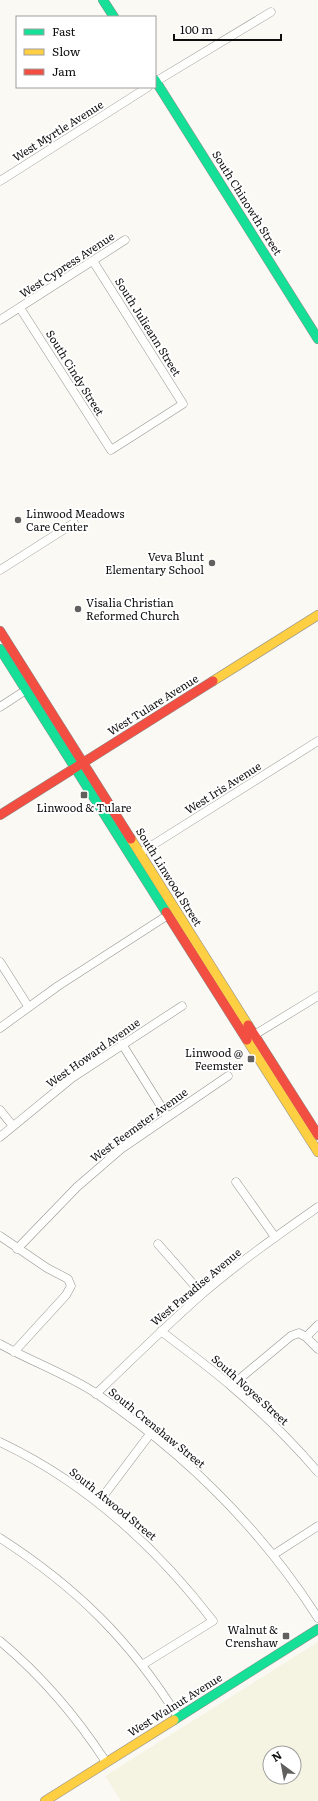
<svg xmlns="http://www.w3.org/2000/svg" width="318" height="1801" viewBox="0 0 318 1801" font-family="Literata,serif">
  <rect width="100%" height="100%" fill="#faf9f4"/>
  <!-- farmland -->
  <path fill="#f5f4e2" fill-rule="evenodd" d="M318,1642v159h-197l-16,-25zM270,1753h24v24h-24z"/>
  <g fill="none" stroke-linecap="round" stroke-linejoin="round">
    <!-- street casing -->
    <g stroke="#949492" stroke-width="9">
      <path id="street" d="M155,82l116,-70
        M0,181l148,-94
        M20,308l91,142 72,-46 -90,-143
        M0,320l125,-80
        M0,570l74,-47
        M0,707l26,-17
        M140,853l178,-112
        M0,962l28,44
        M0,1028l58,-42 110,-71
        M251,1037l67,-41
        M122,1044l45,72
        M0,1110l13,16
        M0,1137l72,-59 110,-72
        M236,1182l39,55
        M0,1236l47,32 21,11 3,7 -5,9 -52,57
        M158,1244l44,50
        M17,1249l60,-62 44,-38 107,-73
        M161,1331c23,18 47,35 70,55 31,26 60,55 87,86
        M306,1337l12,12
        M0,1344c32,18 67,30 97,50 87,59 164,135 221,224
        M231,1386l60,-50 8,-3 7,4 12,-12
        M96,1394c35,-34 69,-67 105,-99 37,-32 77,-60 117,-88
        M0,1442c85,40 156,105 213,179l-71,44
        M98,1503l52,-69
        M0,1538c76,49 130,102 178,179
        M273,1555l45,-29
        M0,1641c42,35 76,75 106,121"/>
    </g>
    <!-- fast casing -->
    <g stroke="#8b8a88" stroke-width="10">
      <path id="fast" d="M103,0l11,17
        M155,80l163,259
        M0,649l166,263
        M174,1720l144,-91"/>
    </g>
    <!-- slow casing -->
    <g stroke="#8b8a88" stroke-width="10">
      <path id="slow" d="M213,681l105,-66
        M131,839l117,186
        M247,1040l71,112
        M45,1801l129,-81"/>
    </g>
    <!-- jam casing -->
    <g stroke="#8b8a88" stroke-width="10">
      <path id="jam" d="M0,631l131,208
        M0,815l213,-134
        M166,912l81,128
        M248,1025l70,110"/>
    </g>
    <!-- street -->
    <use href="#street" stroke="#fefefd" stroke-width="8"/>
    <!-- fast -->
    <use href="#fast" stroke="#16e098" stroke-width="9"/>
    <!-- slow -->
    <use href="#slow" stroke="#ffcf43" stroke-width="9"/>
    <!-- jam -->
    <use href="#jam" stroke="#f24e42" stroke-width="9"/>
  </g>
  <!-- markers -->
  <g fill="#61605e" stroke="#fff" stroke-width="1.5">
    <circle cx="18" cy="520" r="4"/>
    <circle cx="212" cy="563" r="4"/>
    <circle cx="78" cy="609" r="4"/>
    <rect x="80" y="791" width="8" height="8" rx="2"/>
    <rect x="247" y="1055" width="8" height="8" rx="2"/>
    <rect x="282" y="1632" width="8" height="8" rx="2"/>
  </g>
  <g text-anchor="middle" stroke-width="4" stroke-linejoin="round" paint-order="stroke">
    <!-- street labels -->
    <g font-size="11" fill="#0e0e0e" stroke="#fff">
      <text transform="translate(58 131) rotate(-32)" y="4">West Myrtle Avenue</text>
      <text transform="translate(247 203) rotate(58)" y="4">South Chinowth Street</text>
      <text transform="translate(67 265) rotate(-33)" y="4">West Cypress Avenue</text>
      <text transform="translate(148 327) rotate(58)" y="4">South Julieann Street</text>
      <text transform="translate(75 373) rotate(58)" y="4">South Cindy Street</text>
      <text transform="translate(153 705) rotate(-32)" y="4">West Tulare Avenue</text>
      <text transform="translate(223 788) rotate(-32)" y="4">West Iris Avenue</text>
      <text transform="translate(169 877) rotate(58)" y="4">South Linwood Street</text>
      <text transform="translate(93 1053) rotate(-35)" y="4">West Howard Avenue</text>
      <text transform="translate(139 1125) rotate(-36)" y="4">West Feemster Avenue</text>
      <text transform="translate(196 1287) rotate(-40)" y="4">West Paradise Avenue</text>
      <text transform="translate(250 1390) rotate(42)" y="4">South Noyes Street</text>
      <text transform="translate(157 1428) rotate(39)" y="4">South Crenshaw Street</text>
      <text transform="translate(113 1504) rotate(39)" y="4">South Atwood Street</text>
      <text transform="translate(175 1705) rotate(-32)" y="4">West Walnut Avenue</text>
    </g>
    <!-- poi labels -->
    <g font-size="11" fill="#0e0e0e" stroke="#fff" text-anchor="end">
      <text x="26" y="518" text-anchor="start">Linwood Meadows<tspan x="26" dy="13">Care Center</tspan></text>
      <text x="204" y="561">Veva Blunt<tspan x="204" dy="13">Elementary School</tspan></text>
      <text x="86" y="607" text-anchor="start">Visalia Christian<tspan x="86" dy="13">Reformed Church</tspan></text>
      <text x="84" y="812" text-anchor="middle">Linwood &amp; Tulare</text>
      <text x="243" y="1057">Linwood @<tspan x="243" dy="13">Feemster</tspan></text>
      <text x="278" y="1634">Walnut &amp;<tspan x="278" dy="13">Crenshaw</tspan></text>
    </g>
  </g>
  <!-- legend -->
  <rect x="16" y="16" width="140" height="72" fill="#ffffff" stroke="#9f9f9f"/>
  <rect x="24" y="29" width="20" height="6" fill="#16e098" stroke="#9f9f9f"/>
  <text x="52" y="36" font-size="12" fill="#0e0e0e">Fast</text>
  <rect x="24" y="49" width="20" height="6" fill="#ffcf43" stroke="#9f9f9f"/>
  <text x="52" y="56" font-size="12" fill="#0e0e0e">Slow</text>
  <rect x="24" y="69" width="20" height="6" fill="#f24e42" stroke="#9f9f9f"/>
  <text x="52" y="76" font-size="12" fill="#0e0e0e">Jam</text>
  <!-- north arrow -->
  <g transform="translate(282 1765) rotate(328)"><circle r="19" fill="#ffffff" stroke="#9f9f9f"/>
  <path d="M0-3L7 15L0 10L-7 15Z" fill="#61605e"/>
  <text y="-6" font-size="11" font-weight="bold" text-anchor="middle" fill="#0e0e0e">N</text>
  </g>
  <!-- scale -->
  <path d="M174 34v6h107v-6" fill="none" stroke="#0e0e0e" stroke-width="2"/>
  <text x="180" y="34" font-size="12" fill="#0e0e0e" stroke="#ffffff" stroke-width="3" paint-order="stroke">100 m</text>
</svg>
